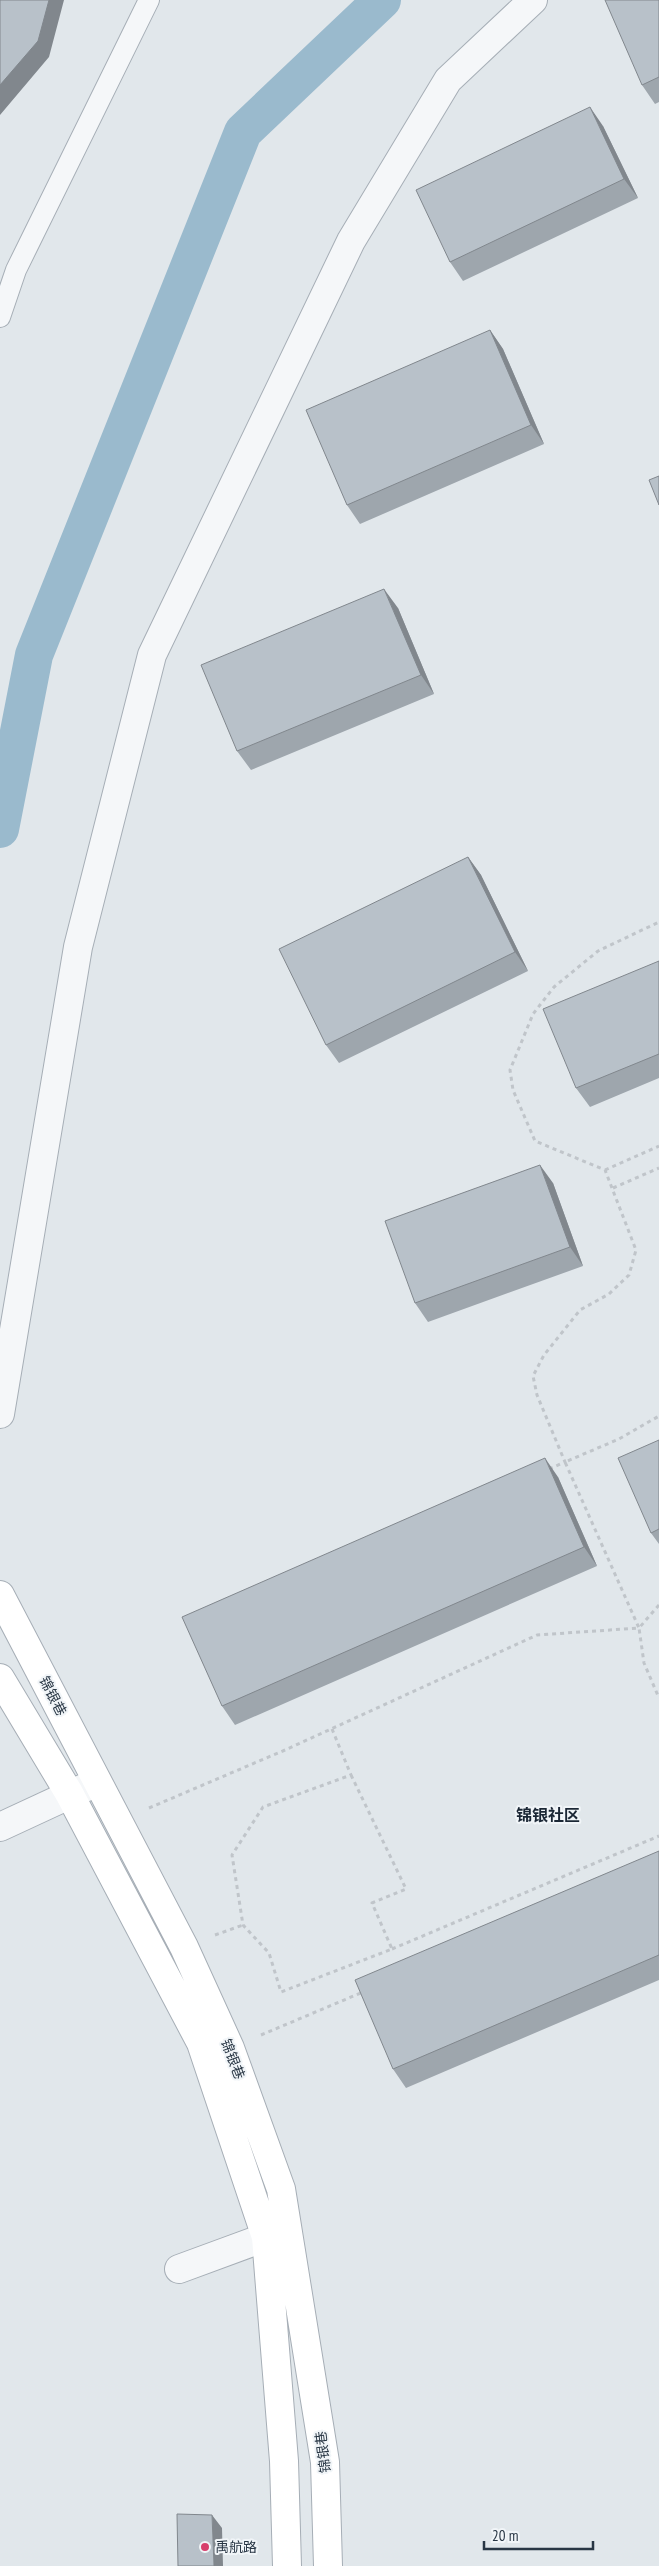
<svg xmlns="http://www.w3.org/2000/svg" width="659" height="2566" viewBox="0 0 659 2566" font-family="'PT Sans Narrow','Noto Sans SC',sans-serif">
  <rect width="100%" height="100%" fill="#e1e7eb"/>
  <g fill="none" stroke-linecap="round" stroke-linejoin="round">
    <!-- canal -->
    <path stroke="#9abacd" stroke-width="38" d="M0,829l34,-174 209,-523 139,-132"/>
    <!-- service casing -->
    <g stroke="#a6aeb6" stroke-width="22">
      <path id="service" d="M0,317l16,-47 133,-270"/>
    </g>
    <!-- minor casing -->
    <g stroke="#a6aeb6" stroke-width="30">
      <path id="minor" d="M0,1414l78,-467 74,-292 199,-414 97,-161 85,-80
        M0,1827l97,-45
        M179,2269l87,-32 7,-23"/>
    </g>
    <!-- secondary casing -->
    <g stroke="#a6aeb6" stroke-width="30">
      <path id="secondary" d="M0,1595l184,352 46,101 51,141 44,273 3,104
        M0,1678l69,115 132,250 65,194 18,224 3,105"/>
    </g>
    <!-- path -->
    <path stroke="#c0c5ca" stroke-width="3" stroke-dasharray="4 4" stroke-linecap="butt" d="M605,1170l54,-24
      M613,1188l46,-20
      M549,1469l16,-7 -28,-67 -4,-19 11,-21 36,-45 29,-16 20,-19 7,-25 -31,-80 -70,-29 -22,-51 -3,-20 23,-56 21,-27 44,-36 61,-29
      M659,1605l-20,23 5,35 15,35
      M332,1729l19,46
      M351,1775l55,114 -34,14 20,46 -111,43 -12,-39 -26,-28 -11,-70 31,-48z
      M149,1808l136,-58 252,-115 102,-7 -74,-166 54,-23 40,-23
      M215,1935l28,-10
      M392,1949l267,-113
      M261,2035l102,-43"/>
    <!-- service -->
    <use href="#service" stroke="#f5f7f9" stroke-width="20"/>
    <!-- minor -->
    <use href="#minor" stroke="#f5f7f9" stroke-width="28"/>
    <!-- secondary -->
    <use href="#secondary" stroke="#fff" stroke-width="28"/>
  </g>
  <!-- wall -->
  <path fill="#9ea6ad" d="M659,0v102l-4,2 -13,-19z
    M603,126l35,72 -175,83 -13,-19z
    M490,330l13,19 41,95 -184,80 -13,-19z
    M398,608l36,86 -183,76 -14,-19z
    M468,857l13,18 47,96 -189,92 -13,-18z
    M659,961v117l-69,29 -14,-19z
    M553,1183l30,83 -155,56 -13,-19z
    M659,1440v104l-8,-11z
    M558,1477l39,89 -362,159 -13,-19z
    M659,1851v129l-253,108 -13,-19z"/>
  <!-- shaded-wall -->
  <path fill="#81878d" d="M49,0h15l-15,57 -49,58v-30z
    M590,107l13,19 35,72 -14,-19z
    M490,330l13,19 41,95 -13,-19z
    M384,589l14,19 36,86 -13,-19z
    M468,857l13,18 47,96 -13,-19z
    M540,1165l13,18 30,83 -13,-19z
    M545,1458l13,19 39,89 -13,-19z
    M212,2515l10,13 1,38h-9z"/>
  <!-- building -->
  <path fill="#b8c1c9" stroke="#81878d" d="M0,0h49l-11,41 -38,44z
    M605,0h54v77l-17,8z
    M590,107l34,72 -174,83 -34,-72z
    M490,330l41,95 -184,80 -41,-95z
    M659,476v29l-10,-25z
    M384,589l37,86 -184,76 -36,-86z
    M468,857l47,95 -189,93 -47,-96z
    M659,961v93l-83,34 -33,-79z
    M540,1165l30,82 -155,56 -30,-82z
    M659,1440v89l-8,4 -33,-75z
    M545,1458l39,89 -362,159 -40,-89z
    M659,1851v104l-266,114 -38,-89z
    M177,2514l35,1 2,51h-36z"/>
  <!-- markers -->
  <circle fill="#d73f6c" stroke="#f1f5f8" stroke-width="2" cx="205" cy="2547" r="5"/>
  <g text-anchor="middle" stroke-width="4" stroke-linejoin="round" paint-order="stroke">
    <!-- street labels -->
    <g font-size="14" fill="#283644" stroke="#f1f5f8">
      <text transform="translate(53 1696) rotate(63)" y="5">锦银巷</text>
      <text transform="translate(233 2059) rotate(69)" y="5">锦银巷</text>
      <text transform="translate(323 2452) rotate(-97)" y="5">锦银巷</text>
    </g>
    <!-- poi labels -->
    <g font-size="14" fill="#283644" stroke="#f1f5f8" text-anchor="start">
      <text x="215" y="2552">禹航路</text>
    </g>
    <!-- quarter labels -->
    <g font-size="16" font-weight="bold" fill="#1b2735" stroke="#f1f5f8">
      <text x="548" y="1821">锦银社区</text>
    </g>
  </g>
  <!-- scale -->
  <path d="M484 2541v8h109v-8" fill="none" stroke="#283644" stroke-width="2.5"/>
  <text x="492" y="2541" font-size="15" fill="#283644" stroke="#f1f5f8" stroke-width="4" paint-order="stroke">20 m</text>
</svg>
